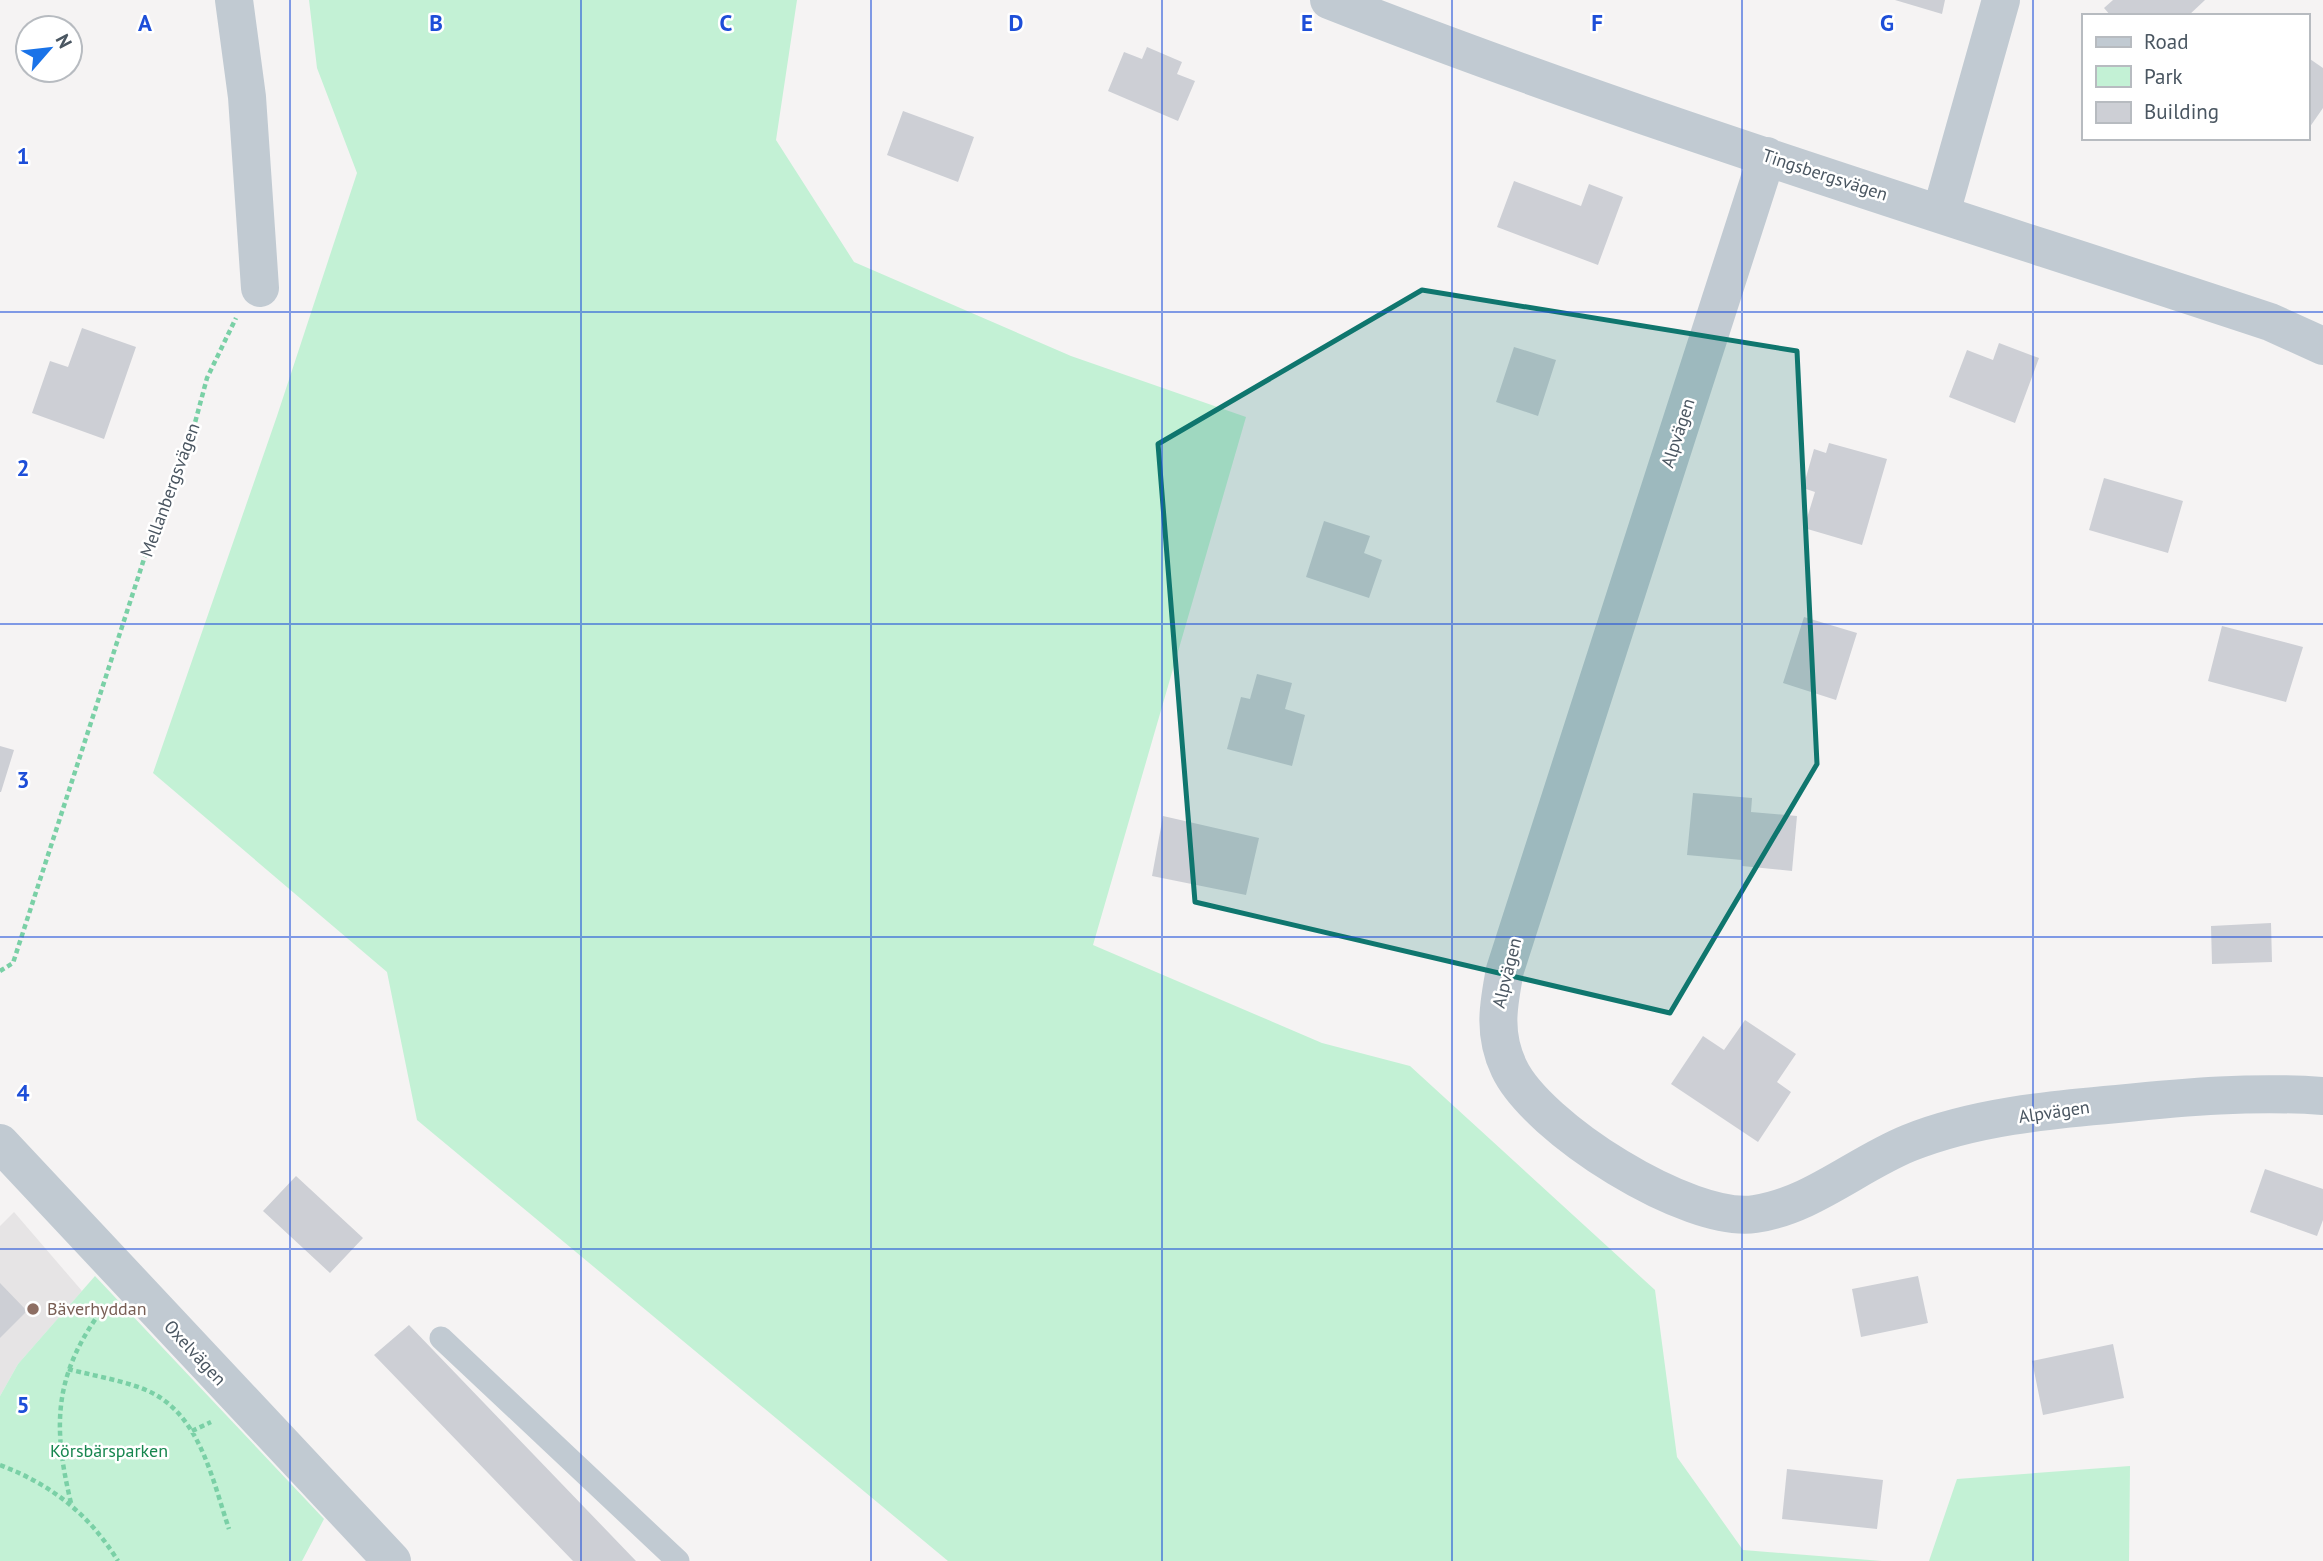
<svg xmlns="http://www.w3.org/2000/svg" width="2323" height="1561" viewBox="0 0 2323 1561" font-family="'PT Sans',sans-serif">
  <rect width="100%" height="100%" fill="#f5f3f3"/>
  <!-- education -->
  <path fill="#e6e4e5" d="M14,1212l68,79 -64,73 -18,32v-170z"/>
  <!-- green -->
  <path fill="#c3f1d5" d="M309,0h488l-21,140 78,122 217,94 175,61 -153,528 229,98 88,23 245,224 22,167 66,93 139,11h-934l-531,-441 -30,-148 -234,-199 124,-357 80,-243 -40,-105z
    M95,1276l229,243 -22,42h-302v-165l18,-32z
    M2130,1466l-1,95h-200l28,-82z"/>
  <!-- building -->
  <path fill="#cdcfd5" d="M1895,0h50l-3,14z
    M2113,0h92l-17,16h-77l-7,-8z
    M1147,47l35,15 -5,12 18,7 -17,40 -70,-30 16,-39 18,7z
    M2307,57l16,11v40l-16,23z
    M903,111l71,26 -16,45 -71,-27z
    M1514,181l67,25 8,-22 34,13 -25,68 -101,-38z
    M82,328l54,19 -32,92 -72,-26 18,-52 18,6z
    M1999,343l40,15 -24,65 -66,-26 18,-47 26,10z
    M1514,347l42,13 -18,56 -42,-14z
    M1829,443l58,16 -25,86 -58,-17 11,-36 -12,-4 11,-39 12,4z
    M2104,478l79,23 -15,52 -79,-23z
    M1324,521l46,15 -6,17 18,7 -13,38 -63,-21z
    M1804,617l53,16 -21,67 -53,-17z
    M2222,626l81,21 -17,55 -78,-21z
    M1257,674l35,9 -7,26 20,6 -13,51 -65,-17 14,-52 9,2z
    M0,746l14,4 -13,42h-1z
    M1693,793l59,5 -1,14 46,4 -5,55 -50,-5v-6l-55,-5z
    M1163,816l96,22 -13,57 -94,-19z
    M2271,923l1,39 -60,2 -1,-38z
    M1745,1020l51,34 -19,28 14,10 -33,50 -87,-58 32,-48 21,14z
    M2265,1169l58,20v31l-6,16 -67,-24z
    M296,1176l67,62 -33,35 -67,-62z
    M1918,1276l10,47 -67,14 -9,-48z
    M0,1283l27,28 -27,27z
    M409,1325l227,236h-63l-199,-206z
    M2113,1344l11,54 -81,17 -11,-54z
    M1787,1469l96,11 -6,49 -95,-10z"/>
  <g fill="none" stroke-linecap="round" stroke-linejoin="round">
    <!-- path -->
    <path stroke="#7ad0a6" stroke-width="4.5" stroke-dasharray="5 3.5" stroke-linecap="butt" d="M0,971l13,-8 131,-404 45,-114 18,-67 29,-60
      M68,1369c26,7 54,11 78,21 54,23 66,89 83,139
      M192,1431l19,-9
      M0,1465c52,20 89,49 118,96
      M71,1503c-19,-79 -17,-129 33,-196"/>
    <!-- lane -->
    <path stroke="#c1cad2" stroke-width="23" d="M441,1338l237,223"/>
    <!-- street -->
    <path stroke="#c1cad2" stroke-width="38" d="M234,0l13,97 13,191
      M1329,0c308,121 627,218 941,322l53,24
      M1767,156l-262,814c-7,36 -12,64 4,98 28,60 180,156 246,146 56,-8 102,-50 154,-71 65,-26 139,-33 208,-39 68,-7 137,-13 206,-8
      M1941,213l60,-213
      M0,1143l392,418"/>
  </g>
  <!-- marked area -->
  <path fill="#0f766e" fill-opacity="0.2" stroke="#0f766e" stroke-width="5" stroke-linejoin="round" d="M1422,290l375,61 20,413 -147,249 -475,-111 -37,-458z"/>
  <!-- grid -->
  <path fill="none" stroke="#1d4ed8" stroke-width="2" stroke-opacity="0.55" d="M290,0v1561M581,0v1561M871,0v1561M1162,0v1561M1452,0v1561M1742,0v1561M2033,0v1561M0,312h2323M0,624h2323M0,937h2323M0,1249h2323"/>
  <!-- markers -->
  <circle fill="#8d6e63" stroke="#fff" stroke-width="2.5" cx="33" cy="1309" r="7"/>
  <g text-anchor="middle" stroke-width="5" stroke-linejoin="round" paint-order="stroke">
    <!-- street labels -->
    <g font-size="18" fill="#4a5661" stroke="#fff">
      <text transform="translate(1825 175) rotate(18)" y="6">Tingsbergsvägen</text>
      <text transform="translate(1678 433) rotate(-72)" y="6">Alpvägen</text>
      <text transform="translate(170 490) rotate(-70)" y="6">Mellanbergsvägen</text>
      <text transform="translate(1507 973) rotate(-76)" y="6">Alpvägen</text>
      <text transform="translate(2054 1112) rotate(-8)" y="6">Alpvägen</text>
      <text transform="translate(195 1353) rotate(47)" y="6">Oxelvägen</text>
    </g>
    <!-- education labels -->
    <g font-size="18" fill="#785e54" stroke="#fff" text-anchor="start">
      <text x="47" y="1315">Bäverhyddan</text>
    </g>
    <!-- park labels -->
    <g font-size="18" fill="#17864f" stroke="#fff">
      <text x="109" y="1457">Körsbärsparken</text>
    </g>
  </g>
  <g font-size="23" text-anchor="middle" font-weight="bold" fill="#1d4ed8" stroke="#fff" stroke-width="5" stroke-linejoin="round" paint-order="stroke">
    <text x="145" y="31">A</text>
    <text x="436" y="31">B</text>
    <text x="726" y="31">C</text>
    <text x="1016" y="31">D</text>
    <text x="1307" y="31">E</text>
    <text x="1597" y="31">F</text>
    <text x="1887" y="31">G</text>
    <text x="23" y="164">1</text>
    <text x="23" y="476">2</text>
    <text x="23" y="788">3</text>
    <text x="23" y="1101">4</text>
    <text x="23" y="1413">5</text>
  </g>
  <!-- legend -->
  <rect x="2082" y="14" width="228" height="126" fill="#ffffff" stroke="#b7bbc0" stroke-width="2"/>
  <rect x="2096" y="37" width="35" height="10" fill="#c1cad2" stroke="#b7bbc0" stroke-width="2"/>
  <text x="2144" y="49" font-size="21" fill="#4a5661">Road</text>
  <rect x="2096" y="66" width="35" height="21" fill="#c3f1d5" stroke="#b7bbc0" stroke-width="2"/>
  <text x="2144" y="84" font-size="21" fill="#4a5661">Park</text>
  <rect x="2096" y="102" width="35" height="21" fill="#cdcfd5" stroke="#b7bbc0" stroke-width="2"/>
  <text x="2144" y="119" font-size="21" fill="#4a5661">Building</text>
  <!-- north arrow -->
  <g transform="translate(49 49) rotate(62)"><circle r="33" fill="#ffffff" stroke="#b7bbc0" stroke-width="2"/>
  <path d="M0-5L12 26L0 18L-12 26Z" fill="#1a73e8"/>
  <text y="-10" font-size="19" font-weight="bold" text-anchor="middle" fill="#4a5661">N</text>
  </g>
</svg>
